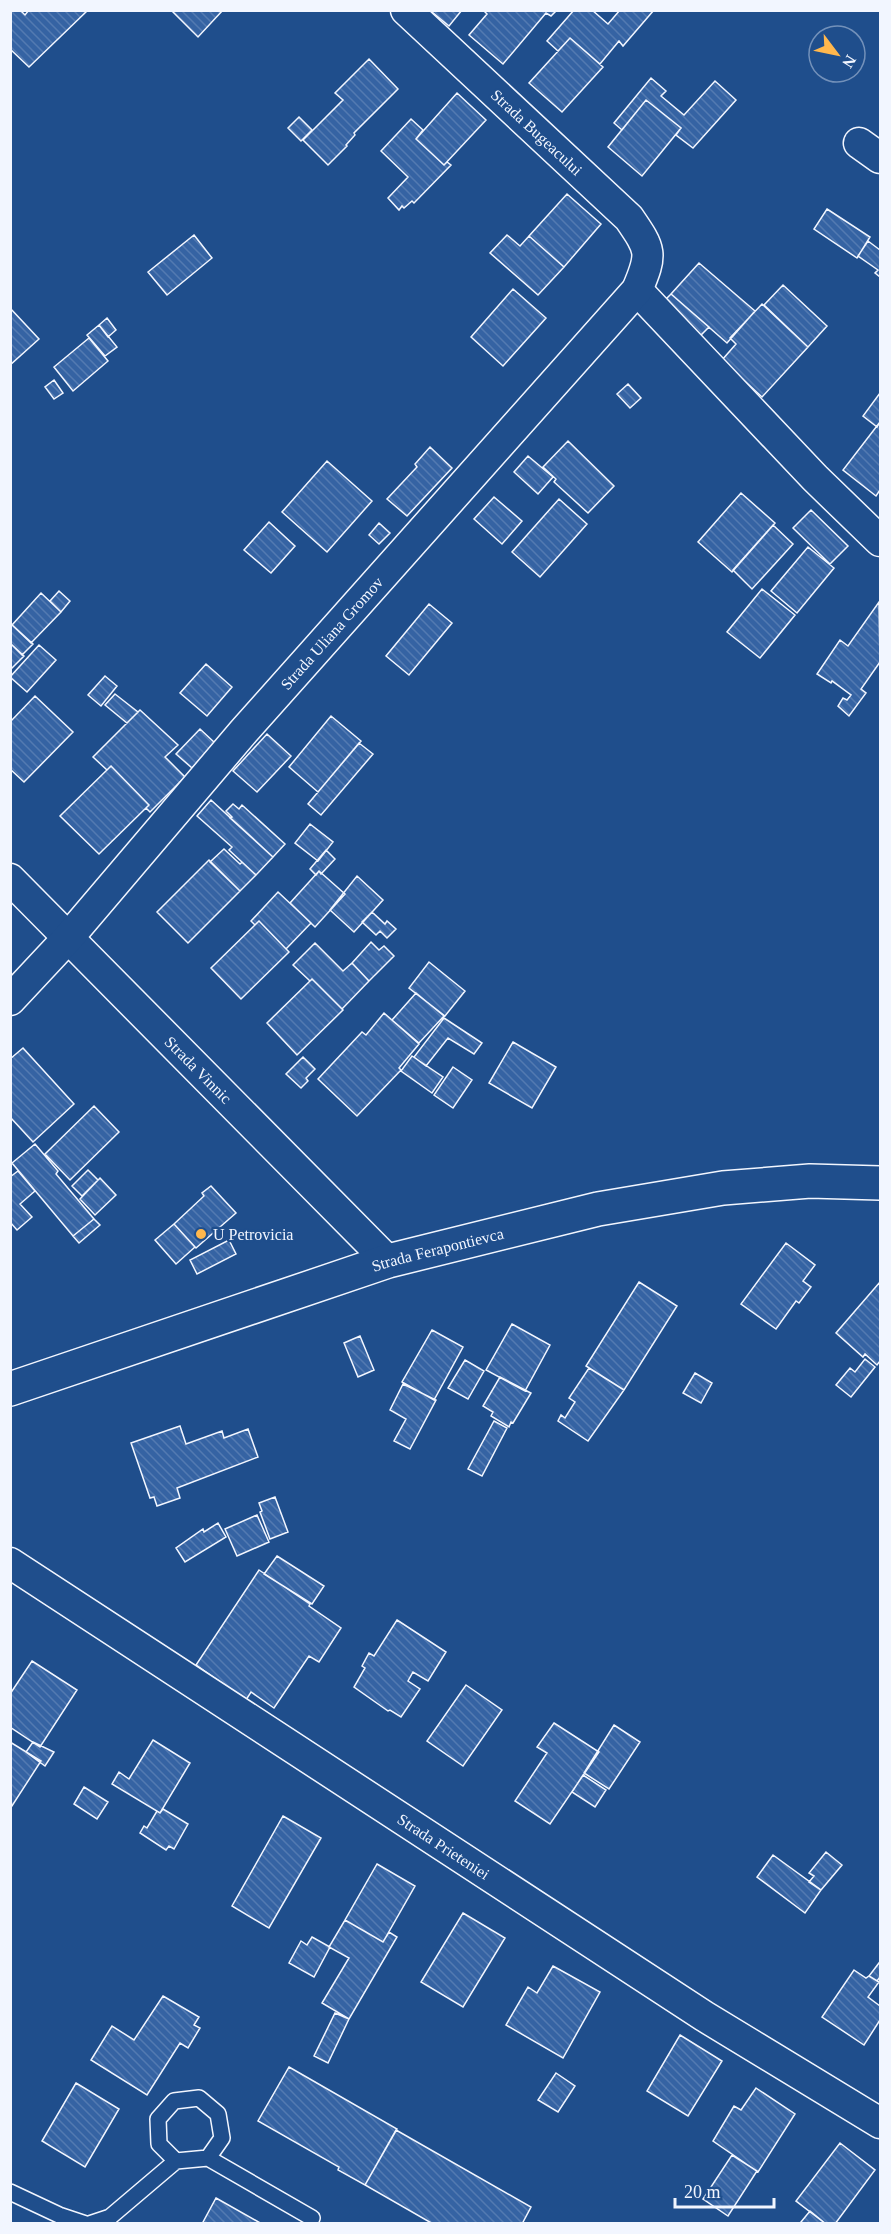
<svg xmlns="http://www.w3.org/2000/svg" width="891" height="2234" viewBox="0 0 891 2234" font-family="'Times New Roman',serif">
  <defs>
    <pattern id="building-back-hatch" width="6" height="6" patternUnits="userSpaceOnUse" patternTransform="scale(1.5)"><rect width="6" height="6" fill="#3563a3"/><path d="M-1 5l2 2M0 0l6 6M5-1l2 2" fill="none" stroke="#537ab1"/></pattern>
  </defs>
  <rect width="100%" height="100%" fill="#1f4e8c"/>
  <!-- building -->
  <path fill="url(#building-back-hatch)" stroke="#f2f6ff" stroke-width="1.5" d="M10,10h10l5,5 4,-5h59l-59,57 -19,-18z
    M171,10h52l-25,27z
    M433,10h29l-13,16 -17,-14z
    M483,10h72l1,1 -5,5 -5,-3 -43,51 -34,-29 18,-21z
    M574,10h18l16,14 12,-14h34l-31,36 -4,-5 -19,23 -30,-26 -12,13 -11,-10z
    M570,38l33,29 -41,45 -33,-29z
    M369,59l29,30 -44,44 1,2 -9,10 1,1 -19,19 -25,-25 40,-40 -8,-7z
    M651,78l15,13 -5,5 23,19 31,-34 21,19 -43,48 -17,-13 5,-7 -35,-28 -24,30 -8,-7z
    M457,93l29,27 -42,45 -28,-26z
    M646,100l35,28 -39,48 -34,-29z
    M299,117l13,13 -11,11 -13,-13z
    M411,119l12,11 -7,9 28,26 3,-3 4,3 -37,38 -2,-2 -8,7 -2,-2 -3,4 -11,-12 20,-21 -27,-26z
    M567,194l34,30 -37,43 -35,-31z
    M827,209l43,28 -13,21 -43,-29z
    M194,235l18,23 -45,37 -19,-23z
    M507,235l13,11 9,-10 35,31 -26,28 -48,-42z
    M868,241l12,9v27l-5,-4 3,-3 -20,-14z
    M699,263l56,48 -28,32 -56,-49z
    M783,285l44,41 -19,21 -44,-42z
    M513,289l33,29 -43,48 -32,-29z
    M671,294l38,33 -13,13 -30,-41z
    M762,304l46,43 -46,50 -40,-37 14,-16 -6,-6z
    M10,308l29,31 -29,26z
    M107,318l9,12 -8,7 -9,-12z
    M99,325l18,22 -12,9 -18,-21z
    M89,338l19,23 -35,30 -19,-24z
    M54,380l9,13 -9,6 -9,-12z
    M628,384l13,14 -11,10 -13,-14z
    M880,393v29l-3,5 -14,-11z
    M880,422v68l-4,6 -33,-26z
    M568,441l46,45 -26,27 -34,-31 2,-3 -13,-12z
    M430,447l22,21 -45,48 -20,-17 30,-32 -2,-3z
    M528,456l25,21 -15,17 -24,-22z
    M327,461l45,40 -45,51 -45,-40z
    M741,493l34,30 -43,49 -34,-30z
    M494,497l28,24 -20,23 -28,-25z
    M559,499l28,25 -47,53 -28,-25z
    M811,510l37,36 -18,18 -37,-36z
    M269,522l26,24 -24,27 -27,-23z
    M379,523l11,10 -11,11 -10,-9z
    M773,525l20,19 -41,45 -19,-19z
    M808,547l26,21 -37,45 -26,-22z
    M762,589l33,26 -35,43 -33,-26z
    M59,591l11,10 -9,11 -11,-11z
    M41,593l20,19 -30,31 -19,-18z
    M879,602l1,60 -19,27 5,4 -17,23 -11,-10 5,-8 4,2 4,-5 -19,-14 -1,2 -14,-9 23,-34 8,6z
    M429,604l23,19 -43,52 -23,-19z
    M10,623l23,21 -11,11 -12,-12z
    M10,643l14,13 -14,14z
    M39,645l17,15 -29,32 -17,-15z
    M206,664l26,23 -25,29 -27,-23z
    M105,676l12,10 -16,20 -13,-11z
    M115,694l23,18 -11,11 -22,-18z
    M35,696l38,36 -49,50 -14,-13v-47z
    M140,710l38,35 -13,12 20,20 -35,35 -4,-4 3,-3 -38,-39 -4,4 -14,-13z
    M331,716l30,25 -43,51 -29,-25z
    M200,729l15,14 -23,25 -16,-14z
    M267,734l24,22 -34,36 -24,-21z
    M359,743l14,11 -52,61 -13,-11z
    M111,766l38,39 -50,49 -39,-38z
    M211,800l62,57 -17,18 -27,-25 3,-3 -35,-31z
    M233,804l6,5 3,-4 43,39 -12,13 -43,-39 2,-1 -6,-6z
    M310,824l23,18 -15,19 -23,-18z
    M224,849l16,15 2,-2 14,13 -16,16 -30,-29z
    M326,850l9,9 -14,15 -2,-3 -3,4 -6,-6z
    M209,860l31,31 -52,52 -31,-31z
    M319,871l26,23 -30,33 -25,-24z
    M357,876l26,24 -29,32 -24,-22z
    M278,892l33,31 -25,26 -27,-28 -4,4 -4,-4z
    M372,912l13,12 2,-3 9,8 -9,9 -7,-7 -4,4 -14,-13z
    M259,921l30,31 -48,47 -30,-31z
    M371,942l8,8 5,-4 10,10 -25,25 -17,-18z
    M315,943l28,28 9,-8 17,18 -27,28 -30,-30 -2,2 -17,-16z
    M429,962l36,29 -20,25 -36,-28z
    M312,979l31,31 -46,45 -30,-32z
    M416,993l28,23 -25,27 -27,-23z
    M384,1013l35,31 -20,24 2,2 -44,46 -39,-37 44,-47 4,3z
    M444,1018l38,25 -8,11 -26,-16 -22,28 -12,-9z
    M513,1042l43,25 -24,41 -43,-25z
    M23,1048l51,56 -41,38 -23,-25v-58z
    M412,1056l31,21 -11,16 -31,-22z
    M303,1057l12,12 -9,9 2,3 -7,7 -15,-14z
    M453,1067l19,13 -19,28 -19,-13z
    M94,1106l25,26 -49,48 -25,-26z
    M35,1144l23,27 -2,3 38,45 -21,17 -61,-73z
    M88,1170l10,10 -16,16 -10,-10z
    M18,1171l17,20 -15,13 12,13 -15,13 -7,-8v-45z
    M100,1178l16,17 -21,20 -15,-16z
    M211,1186l25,27 -40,35 -22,-24 30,-28 -2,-3z
    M94,1219l6,6 -21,18 -6,-7z
    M174,1224l21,23 -19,17 -21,-24z
    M229,1240l7,14 -39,20 -7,-14z
    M786,1243l29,22 -12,16 8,6 -12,16 -3,-2 -20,28 -35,-25z
    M639,1282l38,24 -53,84 -38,-24z
    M880,1282v79l-3,4 -12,-11 -2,3 -27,-24z
    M512,1324l38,21 -25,46 -39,-21z
    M432,1330l31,17 -29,53 -32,-18z
    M360,1336l14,34 -16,7 -14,-34z
    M865,1359l10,8 -24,30 -15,-12 14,-17 5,4z
    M465,1360l19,11 -16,28 -20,-11z
    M589,1368l35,22 -36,51 -30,-20 3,-6 4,3 10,-16 -6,-4z
    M695,1373l17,10 -11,20 -18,-10z
    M500,1377l31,16 -18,30 -2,-1 -2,5 -18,-11 2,-4 -10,-6z
    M403,1384l33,16 -26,49 -16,-8 12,-22 -16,-9z
    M494,1421l13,7 -25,48 -14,-7z
    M180,1426l6,18 36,-13 2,7 24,-9 10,28 -81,31 3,10 -23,8 -3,-9 -4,1 -19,-55z
    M275,1497l13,35 -18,7 -10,-27 2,-1 -3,-8z
    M257,1515l12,27 -32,14 -12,-27z
    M218,1523l8,14 -41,25 -9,-14 27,-19 1,3z
    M277,1556l47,30 -12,18 -48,-30z
    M259,1570l51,34 -1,2 32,22 -22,34 -10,-6 -35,52 -23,-16 -5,8 -50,-35z
    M397,1620l49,32 -18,29 -15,-9 -5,9 12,8 -19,28 -11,-7 -2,1 -34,-24 11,-19 -3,-2 7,-13 5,3z
    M32,1661l45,29 -37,57 -30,-20v-33z
    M466,1685l36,25 -39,56 -36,-25z
    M554,1723l45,29 -49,72 -35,-23 32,-48 -10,-6z
    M614,1725l26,17 -31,47 -25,-16z
    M153,1740l37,23 -30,50 -48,-29 7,-12 10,7z
    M10,1742l31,19 -31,48z
    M33,1742l21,10 -9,14 -19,-14z
    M583,1775l23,15 -11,17 -23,-15z
    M84,1787l24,15 -11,17 -23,-15z
    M163,1809l25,15 -14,25 -5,-3 -3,4 -26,-17 4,-7 3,2 10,-17 3,2z
    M283,1816l38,22 -52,90 -37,-22z
    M826,1852l16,13 -21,25 -12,-8 5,-6 -5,-3z
    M773,1855l48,35 -16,23 -48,-36z
    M377,1864l38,22 -32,56 -38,-22z
    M463,1913l42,25 -42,69 -42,-25z
    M345,1920l38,22 6,-10 8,5 -48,82 -27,-16 27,-45 -20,-11z
    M312,1937l18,10 -16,30 -25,-14 12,-22 6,4z
    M879,1963l1,1v13l-3,4 -8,-5z
    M553,1966l47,26 -37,66 -57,-33 22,-38 9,6z
    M854,1970l12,8 3,-2 10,6 -11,15 12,9v14l-16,25 -42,-28z
    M163,1996l36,21 -5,8 6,3 -12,20 -8,-5 -33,52 -56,-35 21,-34 22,14z
    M335,2013l14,6 -21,44 -14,-7z
    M680,2035l42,26 -34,55 -41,-25z
    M289,2067l108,62 -32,56 -27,-15 1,-3 -81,-46z
    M556,2073l19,13 -17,26 -20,-12z
    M76,2083l43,26 -34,58 -43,-26z
    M756,2088l39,26 -37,58 -45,-31 21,-35 7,4z
    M396,2130l135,77 -9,17h-89l-68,-39z
    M840,2143l35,27 -40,54h-9l-30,-23z
    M732,2155l25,16 -29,45 -25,-17z
    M216,2198l46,26h-60z
    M810,2211l16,13h-23l-2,-2z"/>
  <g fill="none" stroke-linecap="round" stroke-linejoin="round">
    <!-- service casing -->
    <g stroke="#f2f6ff" stroke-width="18">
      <path id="service" d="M176,2161l-17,-17 -1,-25 16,-18 25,-3 19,16 4,24 -14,20
        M10,2192l49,23 27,9
        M89,2224l21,-7 66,-56 32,-3 104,60"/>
    </g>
    <!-- minor casing -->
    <g stroke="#f2f6ff" stroke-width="33">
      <g id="minor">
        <path d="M859,143l21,15"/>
        <path d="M637,290l178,188 65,63"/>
        <path id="s1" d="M10,879l378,382"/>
        <path id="s2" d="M10,1000l58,-62 176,-207 393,-441c16,-37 14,-40 -8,-72l-223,-208"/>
        <path id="s3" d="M10,1563l694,453 176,107"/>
      </g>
    </g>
    <!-- secondary casing -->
    <g stroke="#f2f6ff" stroke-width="36">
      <g id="secondary">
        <path id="s4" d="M10,1389l378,-128 210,-52 125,-21 87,-7 70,2"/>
      </g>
    </g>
    <!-- service -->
    <use href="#service" stroke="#1f4e8c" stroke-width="15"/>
    <!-- minor -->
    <use href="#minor" stroke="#1f4e8c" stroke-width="30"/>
    <!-- secondary -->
    <use href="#secondary" stroke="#1f4e8c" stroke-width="33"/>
  </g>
  <!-- markers -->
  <circle fill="#ffb74d" stroke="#1f4e8c" stroke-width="2" cx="201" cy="1234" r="6"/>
  <g text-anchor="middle" stroke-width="4.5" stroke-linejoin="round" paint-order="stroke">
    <!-- street labels -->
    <g font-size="16" fill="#f2f6ff" stroke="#1f4e8c">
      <text transform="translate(537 132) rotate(43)" y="6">Strada Bugeacului</text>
      <text dy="6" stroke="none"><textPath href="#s2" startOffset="488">Strada Uliana Gromov</textPath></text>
      <text dy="6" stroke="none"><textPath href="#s1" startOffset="268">Strada Vinnic</textPath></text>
      <text dy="6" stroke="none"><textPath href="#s4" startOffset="450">Strada Ferapontievca</textPath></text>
      <text dy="6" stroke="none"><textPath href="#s3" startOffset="518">Strada Prieteniei</textPath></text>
    </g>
    <!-- poi labels -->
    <g font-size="16" fill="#f2f6ff" stroke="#1f4e8c" text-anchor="start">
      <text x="213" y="1240">U Petrovicia</text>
    </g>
  </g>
  <!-- border -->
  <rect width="891" height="2234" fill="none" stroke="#f2f6ff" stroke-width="24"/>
  <!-- north arrow -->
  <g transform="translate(837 54) rotate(122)"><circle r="28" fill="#1f4e8c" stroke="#7391ba" stroke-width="1.5"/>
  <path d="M0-4.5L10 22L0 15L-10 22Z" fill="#ffb74d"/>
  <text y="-9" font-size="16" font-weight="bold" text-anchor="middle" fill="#f2f6ff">N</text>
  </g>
  <!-- scale -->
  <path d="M675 2198v9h99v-9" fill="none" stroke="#f2f6ff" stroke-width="3"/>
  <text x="684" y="2198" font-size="18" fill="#f2f6ff" stroke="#1f4e8c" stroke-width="4.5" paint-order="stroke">20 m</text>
</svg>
